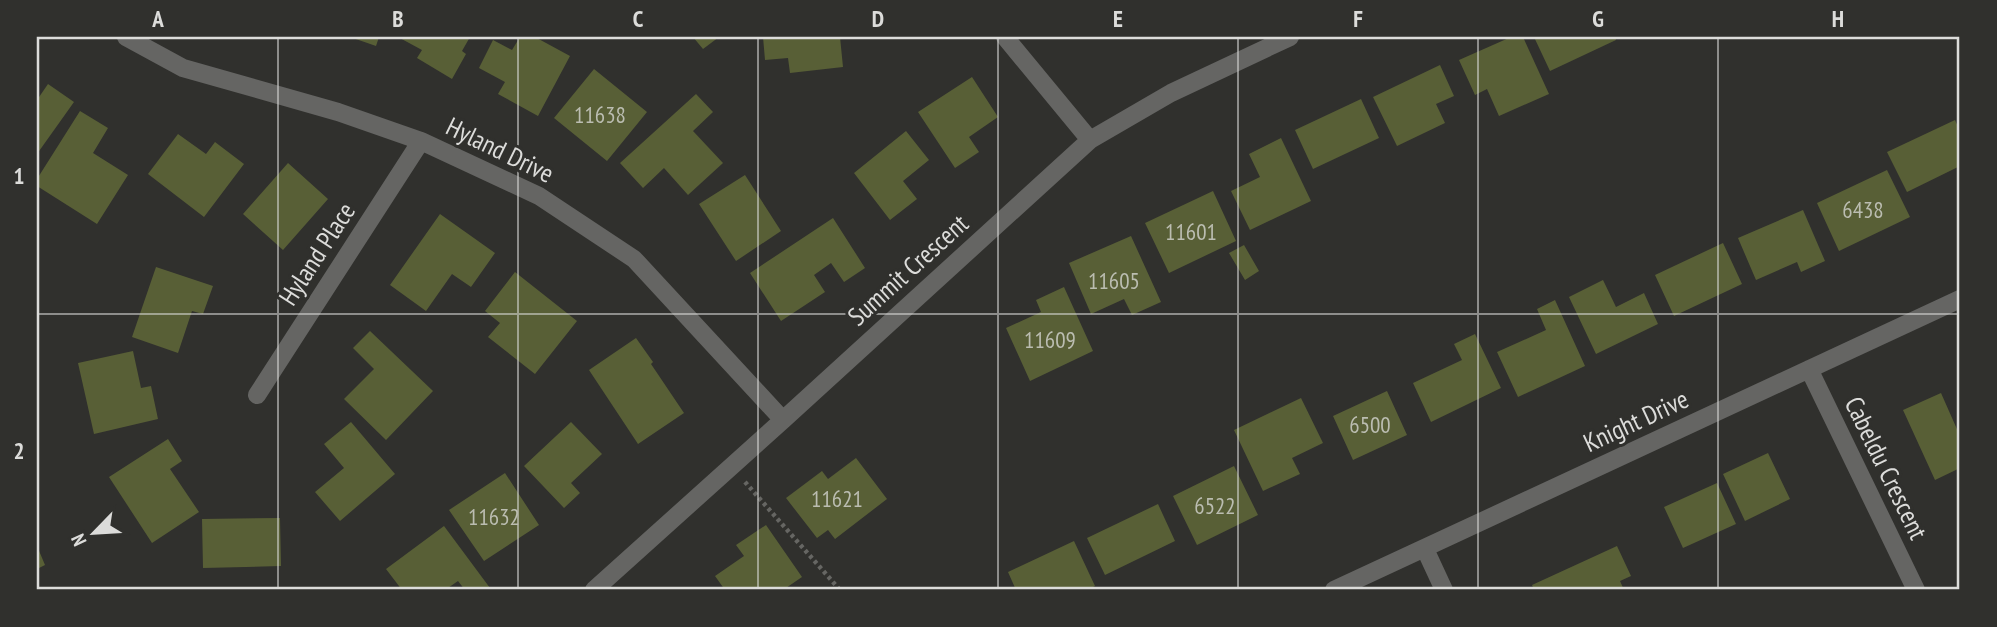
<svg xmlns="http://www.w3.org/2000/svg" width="1997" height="627" viewBox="0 0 1997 627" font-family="'PT Sans Narrow',sans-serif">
  <rect width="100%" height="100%" fill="#30302d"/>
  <!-- building -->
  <path fill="#585f36" d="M350,37h29l-3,9z
    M398,37h72l-8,14 4,3 -14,25 -35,-21 5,-8z
    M520,37h15l35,19 -32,60 -40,-22 7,-12 -26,-14 14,-28 19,10z
    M693,37h26l-16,12z
    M763,37h77l3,30 -53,6 -2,-15 -23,2z
    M1511,37h12l26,57 -50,22 -12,-27 -12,6 -16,-35z
    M1534,37h81l1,3 -66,31z
    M1440,65l14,31 -18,8 9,19 -48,23 -24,-49z
    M594,69l53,43 -40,49 -53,-43z
    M972,77l26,40 -29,20 10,15 -24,16 -37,-56z
    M48,84l26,18 -37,52v-54z
    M696,94l17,18 -20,19 30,32 -35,32 -24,-27 -21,20 -23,-25z
    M1361,99l18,39 -66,31 -18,-39z
    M80,111l28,17 -15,25 35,22 -31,49 -60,-38v-7z
    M1955,120l5,11v35l-53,26 -20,-40z
    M906,131l23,29 -26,21 14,18 -27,21 -36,-47z
    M178,134l28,20 9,-12 29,22 -40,53 -56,-43z
    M1281,138l30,63 -61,29 -19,-39 29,-14 -11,-23z
    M288,163l40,36 -45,51 -40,-36z
    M1887,170l23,47 -71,34 -22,-48z
    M745,175l36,56 -45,30 -37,-57z
    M1213,191l23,50 -67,32 -24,-50z
    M1803,210l22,51 -24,11 -4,-10 -41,18 -18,-42z
    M440,214l55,39 -24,34 -19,-13 -26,37 -36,-26z
    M833,218l32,50 -21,14 -13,-19 -17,12 11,17 -44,29 -31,-48z
    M1131,236l30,66 -29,13 -8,-16 -33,15 -22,-51z
    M1723,243l19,41 -68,32 -19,-41z
    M1244,245l15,26 -14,9 -16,-27z
    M156,267l57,19 -10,28 -11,-3 -14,42 -46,-16z
    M515,272l62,49 -42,53 -47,-37 12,-14 -15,-12z
    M1603,280l13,27 28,-14 14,31 -62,30 -27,-57z
    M1064,287l29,64 -63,30 -24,-53 35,-16 -5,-12z
    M1555,300l30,66 -67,31 -21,-45 49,-22 -9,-21z
    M370,331l63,60 -47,49 -42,-41 30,-30 -21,-21z
    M1475,334l26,54 -70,34 -18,-39 49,-23 -8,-16z
    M636,338l17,24 -2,2 33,49 -46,31 -49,-74z
    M133,351l8,37 10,-2 7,33 -64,15 -16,-71z
    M1387,391l20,44 -54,25 -20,-44z
    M1941,393l19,43v32l-25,12 -32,-70z
    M1301,398l22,45 -31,15 8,16 -37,17 -29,-61z
    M351,422l44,52 -55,47 -25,-29 29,-24 -20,-24z
    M571,422l31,32 -31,29 9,10 -16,15 -40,-42z
    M168,439l14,22 -12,8 29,43 -47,31 -43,-66z
    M1768,453l22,46 -45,22 -22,-47z
    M856,458l31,41 -52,40 -7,-9 -11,8 -31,-40 36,-27 6,8z
    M1234,466l24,49 -61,30 -24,-49z
    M505,473l34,52 -55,36 -35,-51z
    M1717,483l19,41 -53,24 -19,-41z
    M1158,504l17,37 -70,34 -18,-37z
    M280,518l1,48 -78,2 -1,-49z
    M766,525l36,52 -19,13h-58l-10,-14 29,-20 -8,-11z
    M444,526l46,62 -3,2h-22l-7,-9 -13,9h-43l-16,-21z
    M1074,541l21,45 -8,4h-71l-8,-18z
    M37,546l8,19 -8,4z
    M1617,546l14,30 -11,5 4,9h-90l-2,-5z"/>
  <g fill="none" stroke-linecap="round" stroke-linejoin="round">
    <!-- path -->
    <path stroke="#666663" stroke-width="4.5" stroke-dasharray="3.5 3.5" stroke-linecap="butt" d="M745,482l95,108"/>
    <!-- minor -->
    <path stroke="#656563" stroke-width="18" d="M126,37l57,31 155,44 83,29 118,55 95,63 149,161
      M1005,37l85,103
      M1809,369l107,221
      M257,395l164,-254
      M1425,549l19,41
      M594,590l189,-170 307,-280 81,-47 119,-56
      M1334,590l626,-291"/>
  </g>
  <!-- grid -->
  <path fill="none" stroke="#dcdcda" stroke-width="2" stroke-opacity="0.55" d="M278,37v553M518,37v553M758,37v553M998,37v553M1238,37v553M1478,37v553M1718,37v553M37,314h1923"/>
  <g text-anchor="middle" stroke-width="6" stroke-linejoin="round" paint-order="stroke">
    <!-- number labels -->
    <g font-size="23" fill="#bbbdb1">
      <text x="600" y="123">11638</text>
      <text x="1863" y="218">6438</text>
      <text x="1191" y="240">11601</text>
      <text x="1114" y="289">11605</text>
      <text x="1050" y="348">11609</text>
      <text x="1370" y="433">6500</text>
      <text x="837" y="507">11621</text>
      <text x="1215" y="514">6522</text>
      <text x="494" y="525">11632</text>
    </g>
    <!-- street labels -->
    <g font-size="26" fill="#dcdcda" stroke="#30302d">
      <text transform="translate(500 150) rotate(26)" y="9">Hyland Drive</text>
      <text transform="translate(317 254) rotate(-57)" y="9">Hyland Place</text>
      <text transform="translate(908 270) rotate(-42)" y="9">Summit Crescent</text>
      <text transform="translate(1636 421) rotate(-25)" y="9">Knight Drive</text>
      <text transform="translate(1886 468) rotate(64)" y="9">Cabeldu Crescent</text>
    </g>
  </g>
  <!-- border -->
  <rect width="1997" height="627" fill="none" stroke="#30302d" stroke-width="77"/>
  <!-- north arrow -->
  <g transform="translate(94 533) rotate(245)" stroke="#30302d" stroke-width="5" paint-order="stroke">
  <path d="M0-5L12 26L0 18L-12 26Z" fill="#dcdcda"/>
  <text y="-10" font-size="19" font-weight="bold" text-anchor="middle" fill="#dcdcda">N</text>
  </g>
  <rect x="38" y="38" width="1920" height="550" fill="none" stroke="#dcdcda" stroke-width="2.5"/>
  <g font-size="23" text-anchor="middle" font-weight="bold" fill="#dcdcda">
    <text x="158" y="27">A</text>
    <text x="398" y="27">B</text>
    <text x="638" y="27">C</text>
    <text x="878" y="27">D</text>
    <text x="1118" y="27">E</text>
    <text x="1358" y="27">F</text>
    <text x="1598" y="27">G</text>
    <text x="1838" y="27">H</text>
    <text x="19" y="184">1</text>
    <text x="19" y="459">2</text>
  </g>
</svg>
